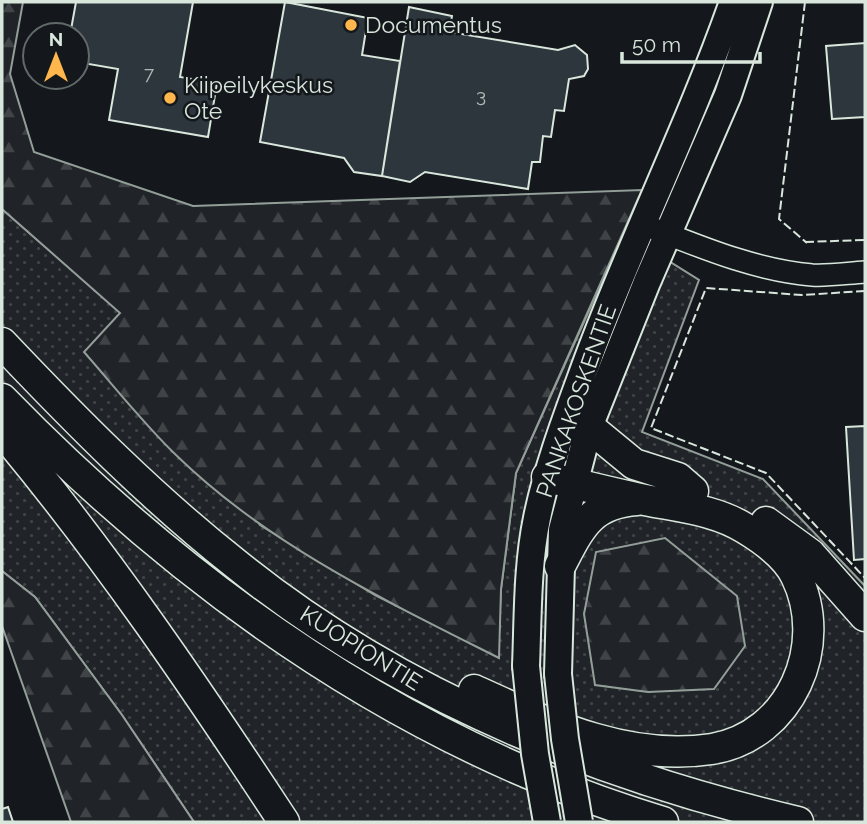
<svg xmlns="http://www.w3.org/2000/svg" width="867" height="824" viewBox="0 0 867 824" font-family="Raleway,sans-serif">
  <defs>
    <pattern id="grass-dots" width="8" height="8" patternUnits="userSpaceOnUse" patternTransform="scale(1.75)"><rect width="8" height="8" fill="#202428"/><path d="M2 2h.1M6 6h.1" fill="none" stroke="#404447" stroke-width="1.8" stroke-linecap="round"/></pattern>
    <pattern id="forest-firs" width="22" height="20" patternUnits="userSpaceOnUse" patternTransform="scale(1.75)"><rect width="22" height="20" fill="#202428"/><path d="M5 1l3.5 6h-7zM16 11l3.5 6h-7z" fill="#404447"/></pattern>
  </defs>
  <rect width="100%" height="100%" fill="#14181c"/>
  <!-- grass -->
  <path fill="url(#grass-dots)" stroke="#939e99" stroke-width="2" d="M2,209l119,104 139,212 115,70 123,62 3,-68 15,-116 108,-240 75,47 -57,152 121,47 102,107v236h-671l-72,-107 -87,-118 -33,-26z"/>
  <!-- forest -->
  <path fill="url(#forest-firs)" stroke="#939e99" stroke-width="2" d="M2,2h21l-13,72 24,78 159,54 449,-16 -126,283 -15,116 -2,69c-113,-57 -232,-114 -323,-203 -33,-32 -62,-69 -92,-103l36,-39 -118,-104z
    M665,538l72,58 8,50 -31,43 -66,3 -53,-7 -11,-71 12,-62z
    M2,571l33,26 87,118 72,107h-123l-69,-196z"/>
  <!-- building -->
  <path fill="#2c363c" stroke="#d8e6dc" stroke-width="2" d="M76,2h117l-13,75 37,6 -9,54 -99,-17 9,-51 -41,-7v-27h-7z
    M285,2l83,16 -6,37 38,6 -18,115 -28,-4 -10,-14 -84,-16z
    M409,7l43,9 -3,16 109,18 17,-5 12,10 1,14 -4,7 -15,3 -5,32 -9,-1 -4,27 -8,-1 -3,26h-8l-4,27 -103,-17 -15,10 -28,-6z
    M865,43v74l-33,2 -6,-73z
    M865,426v133l-11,1 -8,-133z
    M8,807l5,15h-11v-13z"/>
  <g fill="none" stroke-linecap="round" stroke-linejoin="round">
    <!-- minor casing -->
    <g stroke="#d8e6dc" stroke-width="24">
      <path id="minor" d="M642,224c54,21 111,46 170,51 17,1 36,-2 53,-3"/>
    </g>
    <!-- major casing -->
    <g stroke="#d8e6dc" stroke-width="30">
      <path id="major" d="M526,666c2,-49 1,-100 11,-148 11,-54 31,-105 50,-157 45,-121 103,-237 146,-359
        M558,674l4,-144 27,-103 58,-145 81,-187 31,-93"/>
    </g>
    <!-- highway casing -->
    <g stroke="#d8e6dc" stroke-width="33">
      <path id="highway" d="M2,343c74,78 149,154 234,221 162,131 361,211 562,258
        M2,399c186,191 404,346 661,423
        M589,427l45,37 44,14 15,13
        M2,431c103,123 194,257 282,391
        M766,522l44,32 55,62
        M560,566c20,-38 30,-63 77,-66
        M474,690c75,34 153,72 238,59 79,-13 118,-104 84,-173 -9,-19 -32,-36 -50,-47 -30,-19 -66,-22 -101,-29 -33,-7 -65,-15 -98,-23"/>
    </g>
    <!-- minor -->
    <use href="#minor" stroke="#14181c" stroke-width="21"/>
    <!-- major -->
    <use href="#major" stroke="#14181c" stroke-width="26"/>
    <!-- highway -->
    <use href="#highway" stroke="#14181c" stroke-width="30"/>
    <!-- major-bridge casing -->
    <g stroke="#d8e6dc" stroke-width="30" stroke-linecap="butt">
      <path id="major-bridge" d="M526,666l9,88 12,68
        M558,674l7,65 14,83"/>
    </g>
    <!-- major-bridge -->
    <use href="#major-bridge" stroke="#14181c" stroke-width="26"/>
    <!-- fence -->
    <path stroke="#d8e6dc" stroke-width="2" stroke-dasharray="9 3.5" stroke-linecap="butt" d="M805,2l-26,217 28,24
      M805,242l60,-2
      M865,291l-63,4 -96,-7 -55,140 115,45 99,105"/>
  </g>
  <!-- markers -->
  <g fill="#ffb74d" stroke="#14181c" stroke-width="2.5">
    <circle cx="351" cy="25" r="7"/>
    <circle cx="170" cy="98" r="7"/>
  </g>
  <g text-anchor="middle" stroke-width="5" stroke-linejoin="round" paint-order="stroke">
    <!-- number labels -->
    <g font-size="19" fill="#adbab4">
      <text x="149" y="80">7</text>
      <text x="481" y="102">3</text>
    </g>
    <!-- poi labels -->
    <g font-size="23" fill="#d8e6dc" stroke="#14181c" text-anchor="start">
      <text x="365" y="33">Documentus</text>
      <text x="184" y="93">Kiipeilykeskus<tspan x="184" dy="26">Ote</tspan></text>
    </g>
    <!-- street labels -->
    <g font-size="23" fill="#d8e6dc" stroke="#14181c">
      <text transform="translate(576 401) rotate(-71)" y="8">PANKAKOSKENTIE</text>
      <text transform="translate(361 648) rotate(32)" y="8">KUOPIONTIE</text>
    </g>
  </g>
  <!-- border -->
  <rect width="867" height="824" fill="none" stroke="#d8e6dc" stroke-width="7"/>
  <!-- north arrow -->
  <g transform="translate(56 56)"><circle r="33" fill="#14181c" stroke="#626a69" stroke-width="2"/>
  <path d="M0-5L12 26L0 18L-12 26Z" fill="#ffb74d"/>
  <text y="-10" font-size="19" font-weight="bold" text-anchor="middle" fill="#d8e6dc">N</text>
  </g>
  <!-- scale -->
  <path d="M622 52v10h138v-10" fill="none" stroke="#d8e6dc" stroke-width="3.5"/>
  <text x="632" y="52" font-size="21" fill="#d8e6dc" stroke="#14181c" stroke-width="5" paint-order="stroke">50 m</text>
</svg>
